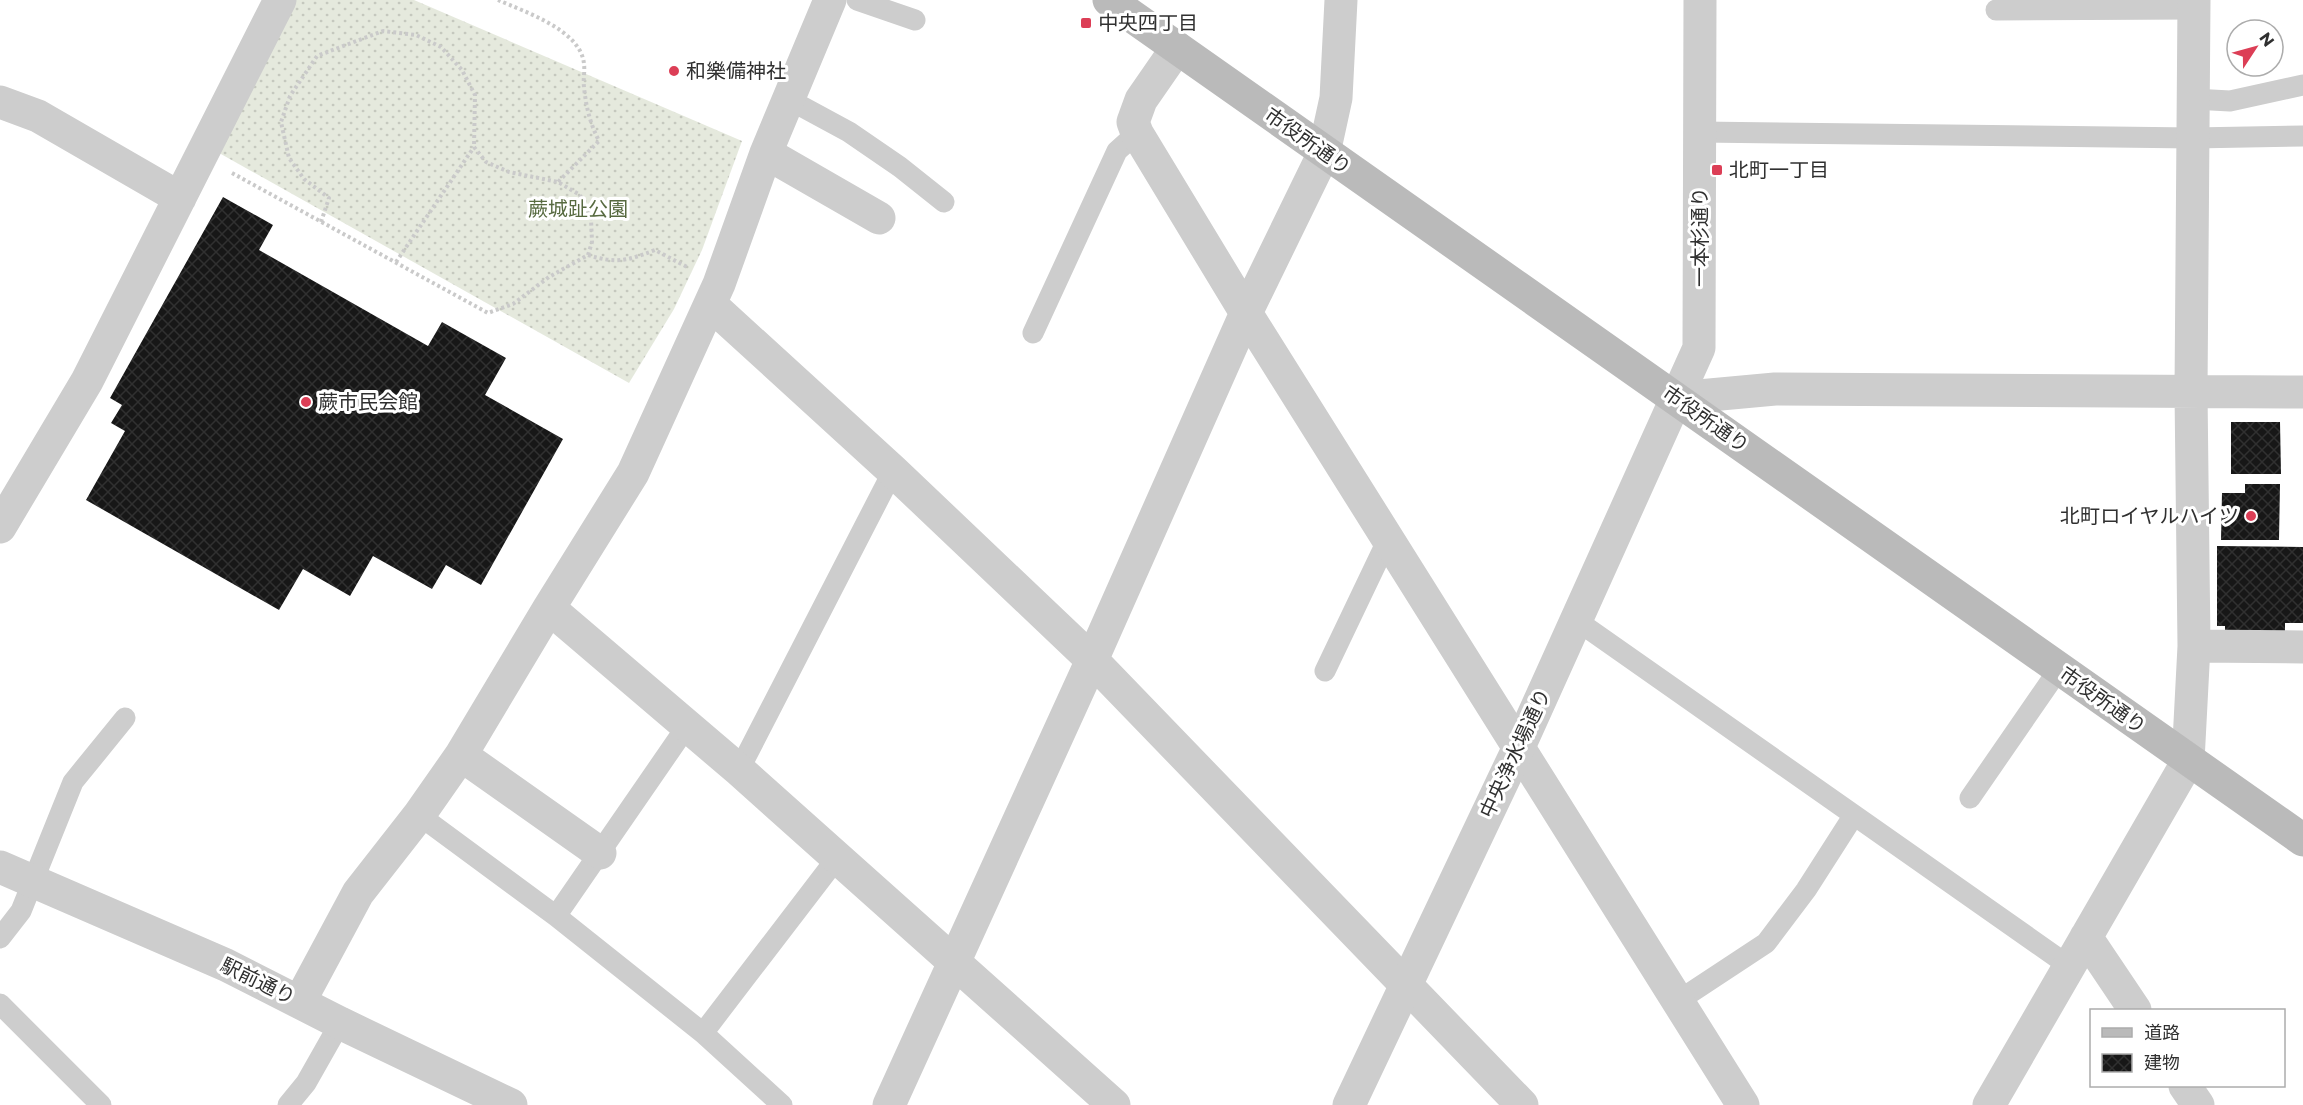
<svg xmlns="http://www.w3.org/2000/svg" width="2303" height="1105" viewBox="0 0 2303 1105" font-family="Montserrat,'Noto Sans JP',sans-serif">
  <defs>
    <pattern id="grass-dots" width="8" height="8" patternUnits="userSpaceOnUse" patternTransform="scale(1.5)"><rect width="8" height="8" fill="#e5e9dd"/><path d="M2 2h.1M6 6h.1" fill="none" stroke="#c5c8be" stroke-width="1.8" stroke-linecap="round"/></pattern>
    <pattern id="building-cross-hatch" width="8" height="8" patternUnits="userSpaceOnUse" patternTransform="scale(1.5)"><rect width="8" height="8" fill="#171717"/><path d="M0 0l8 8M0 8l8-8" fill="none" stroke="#303030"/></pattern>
  </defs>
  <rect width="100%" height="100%" fill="#fff"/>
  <!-- grass -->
  <path fill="url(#grass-dots)" d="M288,0h126l328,141 -40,109 -28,59 -45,74 -417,-234z"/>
  <!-- building -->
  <path fill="url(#building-cross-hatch)" d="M223,197l50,28 -14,25 169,96 14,-24 64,36 -21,37 78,44 -82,146 -35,-20 -14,24 -59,-33 -23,40 -47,-27 -24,41 -193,-110 39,-69 -14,-8 11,-18 -12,-7z
    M2231,422h49l1,52h-50z
    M2245,484h35l-1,56h-58l1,-47h23z
    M2217,546l86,1v76h-18v9l-60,-1v-5h-8z"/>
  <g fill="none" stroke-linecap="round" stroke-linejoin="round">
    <!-- path -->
    <path stroke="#cacaca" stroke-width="4" stroke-dasharray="3 3" stroke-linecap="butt" d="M498,0c27,12 83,30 86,64 1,7 -1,15 0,23 2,20 6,36 15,54l-41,41
      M232,173l256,140 25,-9 36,-27 39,-22c29,9 38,6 67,-5l32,17
      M321,222l8,-24 -25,-19 -15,-21 -8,-36 9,-26 27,-40 66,-25 33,4 25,12 21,23 13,25 -1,52 12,15 23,10 49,10 22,13 11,24 1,23 -4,13
      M396,262l78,-115"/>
    <!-- service -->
    <path stroke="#cdcdcd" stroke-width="21" d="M857,0l58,20
      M1996,10l198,-1
      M788,99l61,33 51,35 44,35
      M2193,99l37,2 73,-16
      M1700,132l493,6 110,-2
      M1033,333l84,-182 20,-18
      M1576,620l493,346
      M1325,671l63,-132
      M739,770l154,-299
      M1970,798l89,-129
      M419,815l137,101 147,117 79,72
      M556,916l131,-190
      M0,938l21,-27 52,-129 52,-64
      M1678,1001l88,-58 40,-53 48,-75
      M0,1004l101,101
      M703,1033l134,-175
      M288,1105l18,-22 34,-60"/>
    <!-- minor -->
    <path stroke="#cdcdcd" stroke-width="33" d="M1177,48l-36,52 -8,22 4,11 109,180 497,792
      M0,102l38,14 142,82
      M766,153l113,65
      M710,304l183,167 199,189 430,445
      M1677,398l98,-9 528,3
      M0,527l87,-146 193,-381
      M549,608l190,162 375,335
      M2194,646l109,1
      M461,755l139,98
      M0,867l226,98 114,58 171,82
      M2086,937l49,73
      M300,1001l58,-108 61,-78 42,-60 88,-147 84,-135 86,-189 47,-131 64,-153
      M2185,1086l13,19
      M889,1105l203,-445 154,-347 78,-160 12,-55 5,-98
      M1989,1105l199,-344 6,-115 -3,-254 3,-392"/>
    <!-- tertiary -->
    <path stroke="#cdcdcd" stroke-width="33" d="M1349,1105l170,-358 180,-399 1,-348"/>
    <!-- secondary -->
    <path stroke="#bababa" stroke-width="33" d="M1109,0l1194,840"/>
  </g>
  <!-- markers -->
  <g fill="#dc3e56" stroke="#fff" stroke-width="2">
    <rect x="1080" y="17" width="12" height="12" rx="3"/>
    <circle cx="674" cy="71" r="6"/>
    <rect x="1711" y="164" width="12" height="12" rx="3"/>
    <circle cx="306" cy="402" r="6"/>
    <circle cx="2251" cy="516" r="6"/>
  </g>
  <g text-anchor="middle" stroke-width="6" stroke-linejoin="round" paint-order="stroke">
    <!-- poi labels -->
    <g font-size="20" fill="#303030" stroke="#fff" text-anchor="start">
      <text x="1098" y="30">中央四丁目</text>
      <text x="686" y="78">和樂備神社</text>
      <text x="1729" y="177">北町一丁目</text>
      <text x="318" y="409">蕨市民会館</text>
      <text x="2239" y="523" text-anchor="end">北町ロイヤルハイツ</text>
    </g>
    <!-- street labels -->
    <g font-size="20" fill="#303030" stroke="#fff">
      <text transform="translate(1308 141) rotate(35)" y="7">市役所通り</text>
      <text transform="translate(1700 237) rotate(-90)" y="7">一本杉通り</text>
      <text transform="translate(1706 419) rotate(35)" y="7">市役所通り</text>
      <text transform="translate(2103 700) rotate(35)" y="7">市役所通り</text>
      <text transform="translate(1515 753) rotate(-65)" y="7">中央浄水場通り</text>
      <text transform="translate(258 981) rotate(26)" y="7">駅前通り</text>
    </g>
    <!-- park labels -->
    <g font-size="20" fill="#576a40" stroke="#fff">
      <text x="578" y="216">蕨城趾公園</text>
    </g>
  </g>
  <!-- legend -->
  <rect x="2090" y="1009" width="195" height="78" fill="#ffffff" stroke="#acacac" stroke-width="1.5"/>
  <rect x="2102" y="1028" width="30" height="9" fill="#bababa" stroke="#acacac" stroke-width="1.5"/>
  <text x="2144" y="1039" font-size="18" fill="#303030">道路</text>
  <rect x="2102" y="1054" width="30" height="18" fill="url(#building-cross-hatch)" stroke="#acacac" stroke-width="1.5"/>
  <text x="2144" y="1069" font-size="18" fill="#303030">建物</text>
  <!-- north arrow -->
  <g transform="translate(2255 48) rotate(54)"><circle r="28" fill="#ffffff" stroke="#acacac" stroke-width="1.5"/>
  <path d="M0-4.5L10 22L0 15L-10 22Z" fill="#dc3e56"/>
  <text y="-9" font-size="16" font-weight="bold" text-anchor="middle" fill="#303030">N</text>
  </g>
</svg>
